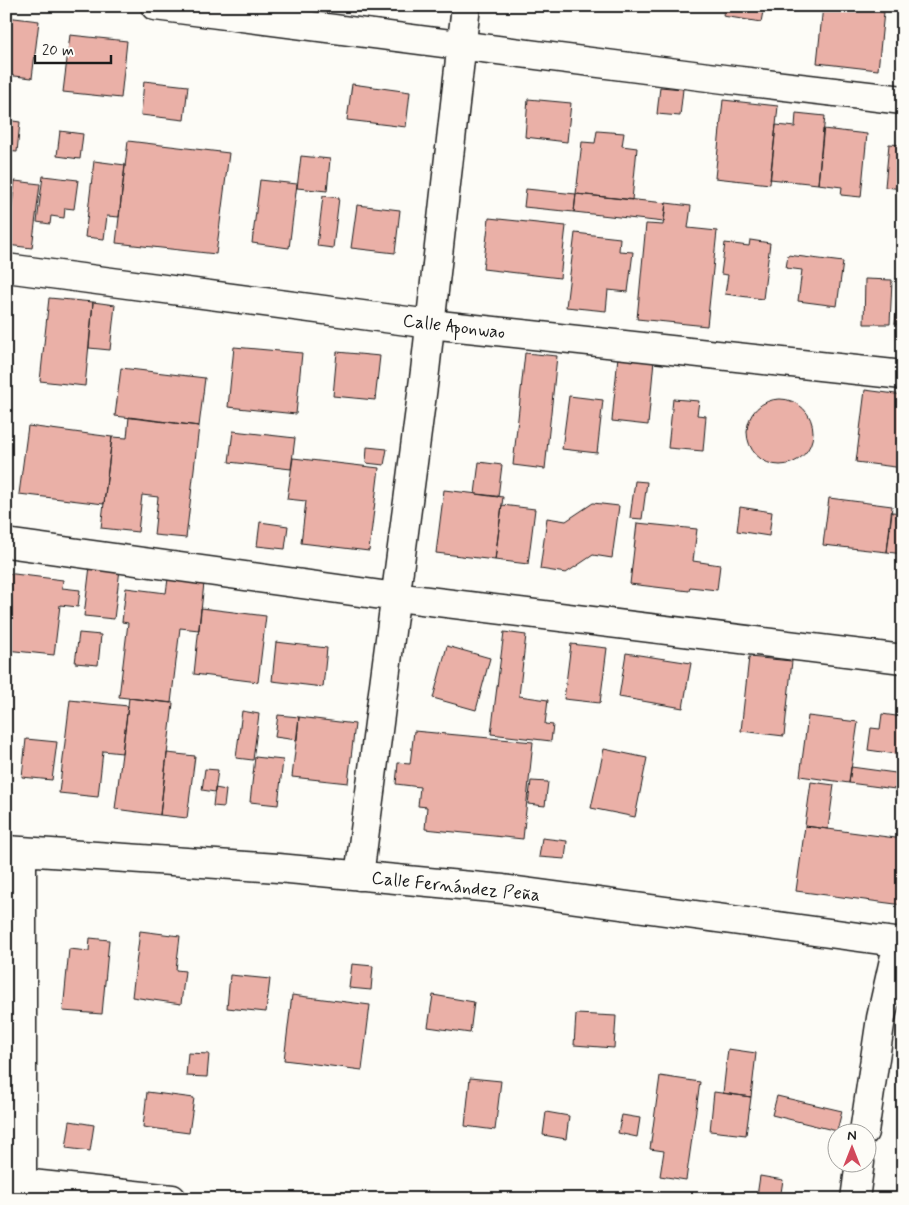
<svg xmlns="http://www.w3.org/2000/svg" width="909" height="1205" viewBox="0 0 909 1205" font-family="Mynerve,sans-serif">
  <rect width="100%" height="100%" fill="#fdfcf7"/>
  <filter id="ink" filterUnits="userSpaceOnUse"><feTurbulence type="fractalNoise" baseFrequency=".02" numOctaves="2"/><feDisplacementMap in="SourceGraphic" scale="10" xChannelSelector="R" yChannelSelector="G"/><feConvolveMatrix kernelMatrix="1 2 1 2 8 2 1 2 1" color-interpolation-filters="sRGB"/></filter>
  <g filter="url(#ink)">
    <!-- building -->
    <path fill="#eab0a7" stroke="#1c1c1c" d="M724,6h40l-3,16 -38,-6z
      M823,6l61,6 -6,58 -61,-7z
      M834,6h51l-1,6z
      M6,17l33,4 -7,57 -26,-3z
      M70,35l57,6 -6,57 -58,-6z
      M144,81l44,5 -4,34 -43,-5z
      M352,84l58,8 -4,35 -59,-7z
      M660,87l23,2 -3,27 -23,-2z
      M528,99l43,4 -4,39 -42,-5z
      M723,100l55,6 -8,78 -55,-6z
      M796,113l29,3 -7,68 -48,-5 6,-54 19,2z
      M6,120l14,2 -3,30 -11,-1z
      M823,129l44,5 -6,63 -20,-2 1,-8 -24,-3z
      M60,131l23,3 -3,25 -23,-3z
      M597,131l27,2 -2,13 15,2 -5,52 -56,-6 6,-52 13,1z
      M128,141l101,12 -13,101 -100,-11z
      M889,144l14,1v44l-18,-2z
      M301,156l29,3 -3,32 -30,-3z
      M94,161l31,4 -6,52 -12,-1 -3,23 -19,-2z
      M43,176l35,4 -4,29 -9,-1 -1,10 -13,-2 -1,8 -13,-2z
      M260,180l37,4 -8,64 -37,-5z
      M15,181l25,3 -8,64 -25,-3z
      M526,189l50,5 -2,18 -50,-5z
      M576,194l90,9 -2,19 -90,-10z
      M323,196l16,2 -6,50 -16,-2z
      M666,203l25,3 -3,22 29,3 -10,95 -70,-7 9,-95 17,1z
      M357,205l43,5 -5,43 -44,-5z
      M489,218l77,8 -6,52 -77,-9z
      M575,233l45,5 -1,13 14,1 -5,40 -20,-2 -2,21 -40,-4z
      M750,240l20,3 -7,56 -38,-5 3,-19 -7,-1 4,-31 24,3z
      M788,255l55,7 -6,44 -39,-5 4,-31 -16,-2z
      M901,266h2v59l-8,-1z
      M865,279l27,1 -2,44h-26z
      M49,298l44,4 -8,84 -45,-5z
      M93,302l22,3 -5,45 -21,-2z
      M234,347l68,6 -6,61 -68,-7z
      M337,352l43,4 -5,44 -42,-4z
      M525,353l32,3 -12,113 -32,-4z
      M618,356l36,4 -6,65 -36,-4z
      M121,368l84,10 -6,48 -84,-10z
      M865,390l38,5v73l-47,-6z
      M569,396l34,4 -6,53 -35,-4z
      M673,399l26,2 -2,14 9,1 -3,35 -35,-3z
      M747 432a33 33 0 1 1 66 0a33 33 0 1 1-66 0Z
      M129,417l70,9 -13,112 -32,-3 4,-38 -16,-2 -4,37 -37,-4 11,-91 15,1z
      M28,426l84,11 -8,67 -85,-10z
      M233,431l62,7 -4,31 -62,-7z
      M367,447l20,2 -3,16 -18,-2z
      M293,458l86,10 -10,83 -68,-8 5,-42 -19,-2z
      M479,462l23,3 -4,32 -23,-3z
      M635,481l12,1 -5,37 -12,-1z
      M444,490l59,7 -8,63 -59,-7z
      M829,498l63,8 -5,46 -64,-7z
      M593,503l26,3 -7,52 -19,-3 -27,18 -26,-4 7,-51 19,3z
      M502,505l33,4 -7,55 -33,-4z
      M740,507l32,5 -3,24 -32,-5z
      M892,512l11,1v41l-16,-2z
      M260,522l28,4 -3,23 -28,-3z
      M637,523l60,6 -4,32 27,4 -3,25 -27,-3 -1,4 -59,-7z
      M90,566l30,3 -6,50 -30,-3z
      M6,573l57,7 -1,8 18,2 -2,17 -18,-2 -6,50 -48,-5z
      M168,579l36,4 -5,47 -19,-2 -9,75 -52,-6 9,-74 -6,-1 4,-34 40,5z
      M201,608l65,8 -8,66 -64,-8z
      M504,632l22,3 -7,61 29,4 -3,24 8,1 -2,16 -60,-7z
      M79,633l22,2 -3,30 -23,-2z
      M276,642l51,6 -4,39 -51,-6z
      M571,644l36,4 -7,55 -36,-4z
      M447,646l43,12 -14,52 -43,-12z
      M626,653l65,10 -8,45 -64,-11z
      M749,657l43,4 -8,75 -43,-5z
      M129,698l44,5 -13,112 -45,-6z
      M70,700l58,6 -6,47 -19,-2 -5,46 -39,-4z
      M242,711l17,3 -6,46 -17,-2z
      M882,714l21,3v38l-35,-5 3,-22 9,1z
      M278,715l21,2 -2,23 -22,-3z
      M808,716l50,6 -9,61 -49,-7z
      M299,717l56,7 -7,59 -56,-6z
      M414,731l119,11 -10,97 -98,-10 2,-22 -9,-1 2,-19 -24,-3 2,-21 12,1z
      M26,739l31,3 -5,38 -30,-3z
      M604,749l43,9 -12,59 -44,-9z
      M167,753l28,3 -8,62 -27,-3z
      M255,757l28,3 -5,45 -28,-3z
      M851,767l52,7v16l-54,-7z
      M205,769l13,1 -3,22 -13,-2z
      M531,781l17,1 -3,24 -17,-2z
      M811,782l23,3 -6,44 -23,-3z
      M215,788l11,2 -2,17 -11,-1z
      M805,826l98,13v66l-107,-14z
      M542,838l25,3 -2,18 -26,-2z
      M140,931l40,5 -4,34 9,1 -4,33 -49,-7z
      M90,938l19,2 -7,74 -39,-3 6,-62 20,2z
      M352,964l21,2 -2,24 -22,-2z
      M230,975l40,4 -4,33 -39,-4z
      M292,995l78,10 -8,65 -78,-10z
      M433,995l41,7 -4,31 -42,-6z
      M576,1014l40,2 -2,32 -40,-3z
      M728,1049l28,4 -5,44 -28,-4z
      M188,1053l21,1 -2,23 -21,-1z
      M660,1076l40,6 -14,98 -26,-4 4,-25 -14,-2z
      M470,1078l31,3 -6,49 -30,-4z
      M147,1092l47,6 -5,35 -46,-6z
      M714,1092l37,5 -5,38 -36,-4z
      M777,1096l65,15 -5,20 -65,-16z
      M546,1112l23,4 -3,23 -23,-4z
      M622,1115l18,3 -3,19 -19,-4z
      M903,1118v26l-5,-1z
      M70,1121l24,4 -4,26 -24,-3z
      M760,1176l23,4 -3,19 -23,-3z"/>
    <g fill="none" stroke-linecap="round" stroke-linejoin="round">
      <!-- minor casing -->
      <g stroke="#1c1c1c" stroke-width="31">
        <path id="minor" d="M155,6l569,73 179,21
          M6,268l424,56 473,51
          M6,543l390,54 507,62
          M6,850l272,18 225,21 400,54
          M22,851v332l150,16
          M359,876l66,-505 41,-365
          M864,1132l17,-114 17,-76
          M855,1199l5,-37"/>
      </g>
      <!-- minor -->
      <use href="#minor" stroke="#fdfcf7" stroke-width="28"/>
    </g>
  </g>
  <g text-anchor="middle" stroke-width="4" stroke-linejoin="round" paint-order="stroke">
    <!-- street labels -->
    <g font-size="18" fill="#1c1c1c" stroke="#fdfcf7">
      <text transform="translate(454 326) rotate(7)" y="6">Calle Aponwao</text>
      <text transform="translate(456 886) rotate(6)" y="6">Calle Fernández Peña</text>
    </g>
  </g>
  <!-- margin -->
  <rect width="909" height="1205" fill="none" stroke="#fdfcf7" stroke-width="25"/>
  <rect x="12" y="12" width="884" height="1180" fill="none" stroke="#1c1c1c" stroke-width="2" filter="url(#ink)"/>
  <!-- north arrow -->
  <g transform="translate(852 1148)"><circle r="24" fill="#fdfcf7" stroke="#a3a29f"/>
  <path d="M0-4L9 19L0 12L-9 19Z" fill="#d1495b"/>
  <text y="-8" font-size="14" font-weight="bold" text-anchor="middle" fill="#1c1c1c">N</text>
  </g>
  <!-- scale -->
  <path d="M35 55v8h76v-8" fill="none" stroke="#1c1c1c" stroke-width="2.5"/>
  <text x="42" y="55" font-size="15" fill="#1c1c1c" stroke="#fdfcf7" stroke-width="4" paint-order="stroke">20 m</text>
</svg>
